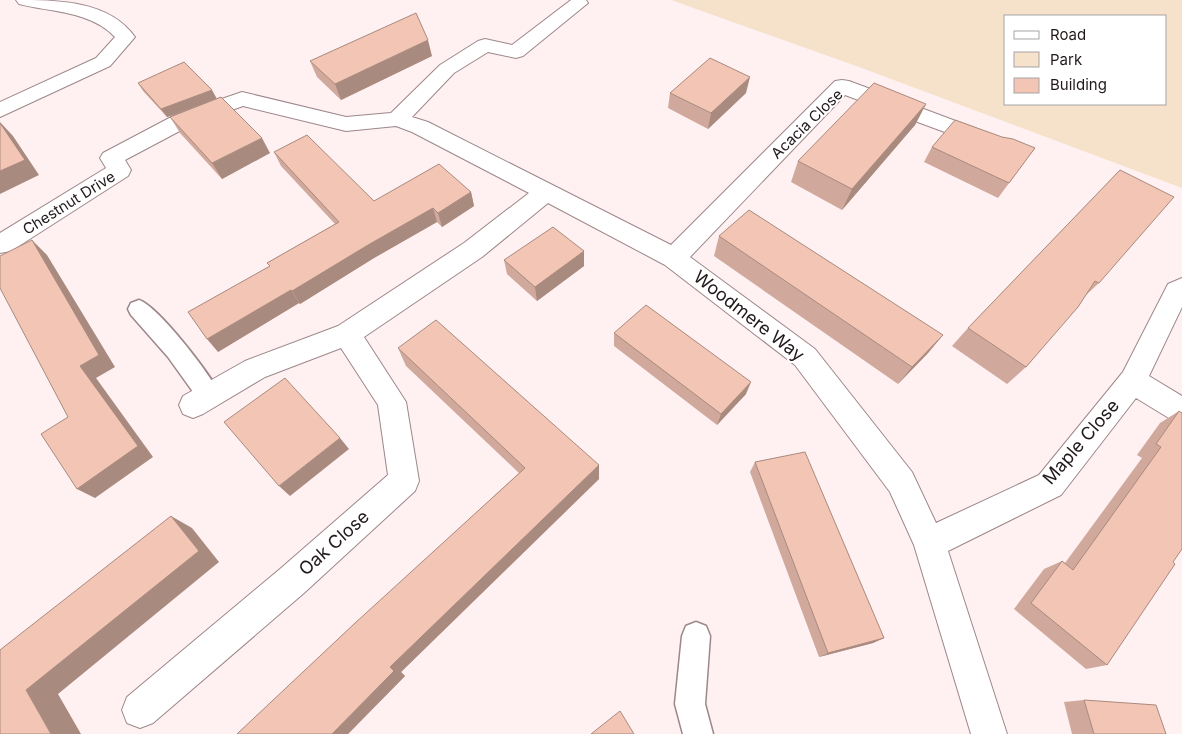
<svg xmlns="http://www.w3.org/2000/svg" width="1182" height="734" viewBox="0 0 1182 734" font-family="Inter,sans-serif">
  <rect width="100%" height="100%" fill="#fff0f2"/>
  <!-- green -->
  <path fill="#f6e2ca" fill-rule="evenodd" d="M671,0h511v188l-323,-121zM1006,16h160v88h-160z"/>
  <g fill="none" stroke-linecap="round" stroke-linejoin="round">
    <!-- service casing -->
    <g stroke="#9d878a" stroke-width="3">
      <path id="service" d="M139,300c20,7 72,75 82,96l-4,7 -8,3 -8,-3 -33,-46 -37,-42 -3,-6 3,-6z
        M696,622l10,4 4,10 -5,68 8,30h-30l-8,-30 7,-68 4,-10z"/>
    </g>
    <!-- minor casing -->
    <g stroke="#9d878a" stroke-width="2">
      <path id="minor" d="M16,0c40,0 93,0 119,37l-25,29 -110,51v-15l96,-44 19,-21c-24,-26 -65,-25 -96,-33z
        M571,0h15l2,3 -65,53 -7,2 -28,-6 -34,21 -42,44 16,5 243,123 164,-164 7,-1 7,1 144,54 3,5 -3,5 -8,2 -140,-52 -155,162 125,92 97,123 24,51 103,-48 84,-103 45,-88 14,-6v29l-33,69 33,20v28l-10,-4 -36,-22 -75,97 -113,56 59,183h-36l-57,-189 -24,-53 -95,-127 -130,-100 -117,-62 -66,54 -118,80 42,65 13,79 -4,10 -111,102 -151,130 -13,5 -13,-5 -5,-13 5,-13 153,-128 108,-94 -10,-70 -37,-57 -76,29 -62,37 -10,4 -10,-4 -4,-9 4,-9 62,-35 93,-35 126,-83 65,-50 -117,-61 -16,-6 -50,5 -103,-25 -52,19 -66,35 6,10 -3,6 -117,75 -11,2v-20l106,-65 -6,-10 3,-5 72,-38 67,-23 104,25 45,-4 49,-48 38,-24 7,-2 27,6z"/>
    </g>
    <!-- service -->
    <use href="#service" fill="#fff" fill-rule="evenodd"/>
    <!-- minor -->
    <use href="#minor" fill="#fff" fill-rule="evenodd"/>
  </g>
  <!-- wall -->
  <path fill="#d0a99c" d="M432,56l-91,44 -24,-23 -7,-16z
    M138,83l79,16 53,54 -48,26 -42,-46 -10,-16 41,-16 -44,16 -24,-26z
    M670,93h76l-38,36 -40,-21z
    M926,104l-11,21 -73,85 -51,-28 7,-21z
    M1002,137l33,11 -37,50 -74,-36 8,-15z
    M274,152l100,49 97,-9 3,14 -32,21 -5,-5 -63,36 -74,46 -1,-1 -81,49 52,-86 -3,-3 68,-39 -54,-58z
    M1120,170l-21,113 -14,13 -59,71 -19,17 -55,-38 16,-18z
    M719,236l224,99 -15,18 -30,31 -184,-128z
    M504,260l80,6 -47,35 -30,-27z
    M614,333l132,61 -29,31 -103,-79z
    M398,348l201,131 -198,193 4,4 -57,58h-111l282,-261 -113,-107z
    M1179,411l-72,254 -21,4 -72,-60 30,-40 18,-8 3,2 77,-105 -5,-3 23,-32z
    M755,462l129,176 -11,5 -54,14 -69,-185z
    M1084,700l82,34h-94l-8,-32z"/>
  <!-- shaded-wall -->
  <path fill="#a98a7f" d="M428,40l4,16 -91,44 -6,-16z
    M750,77l-4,16 -38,36 3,-16z
    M212,90l5,9 -50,18 -6,-8z
    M926,104l-11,21 -73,85 10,-21z
    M0,122l13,14 26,39 -39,19z
    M262,138l8,15 -48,26 -10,-16z
    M471,192l3,14 -32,21 -4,-14z
    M433,208l4,14 -63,36 -74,46 -8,-13 76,-46z
    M32,240l15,15 68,112 -19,11 57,79 -58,41 -18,-9 3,-123z
    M584,251v15l-47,35 -2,-14z
    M291,290l8,13 -81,49 -11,-13z
    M943,335l-15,18 -30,31 14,-17z
    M751,382l-5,12 -29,31 4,-11z
    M340,438l9,11 -59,47 -11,-10z
    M599,465v14l-198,193 4,4 -57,58h-16l58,-67z
    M171,516l21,12 27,34 -161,132 23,40h-30l-25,-44z
    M884,638l-11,5 -54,14 9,-4z"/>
  <!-- building -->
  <path fill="#f2c5b5" stroke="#a98a7f" d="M416,13l12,27 -93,44 -25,-23z
    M710,58l40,19 -39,36 -41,-20z
    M184,62l28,28 -51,19 -23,-26z
    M874,83l52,21 -74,85 -54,-28z
    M221,97l41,41 -50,25 -42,-46z
    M955,120l47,17 11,2 22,9 -26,35 -77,-36z
    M0,123l25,37 -25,11z
    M307,135l67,66 65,-37 32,28 -33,21 -5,-5 -65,37 -76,46 -1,-1 -84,49 -19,-27 82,-46 -3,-3 72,-41 -65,-70z
    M1120,170l54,27 -75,86 -4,-2 -17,26 -52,60 -58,-39z
    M749,210l194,125 -31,32 -193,-131z
    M553,227l31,24 -49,36 -31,-27z
    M32,240l67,115 -19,11 58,80 -61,43 -36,-55 27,-17 -68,-129v-32z
    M646,305l105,77 -30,32 -107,-81z
    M436,320l163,145 -209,202 4,4 -62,63h-95l117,-110 171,-156 -127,-120z
    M285,378l55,60 -61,48 -55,-64z
    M1179,411l3,2v136l-9,13 2,2 -68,101 -76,-62 31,-42 11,9 88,-123 -5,-3z
    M805,452l79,186 -56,15 -73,-191z
    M171,516l28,35 -173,139 25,44h-51v-84z
    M1084,700l72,5 10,29h-72z
    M620,711l14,23h-43z"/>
  <g text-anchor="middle" stroke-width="4" stroke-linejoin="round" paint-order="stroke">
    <!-- far-street labels -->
    <g font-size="15" fill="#22191a" stroke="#fff">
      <text transform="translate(807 124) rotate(-44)" y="5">Acacia Close</text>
      <text transform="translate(69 203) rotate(-32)" y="5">Chestnut Drive</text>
    </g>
    <!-- street labels -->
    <g font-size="18" fill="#22191a" stroke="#fff">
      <text transform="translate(749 316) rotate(38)" y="6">Woodmere Way</text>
      <text transform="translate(1081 442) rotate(-49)" y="6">Maple Close</text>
      <text transform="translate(334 543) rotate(-42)" y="6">Oak Close</text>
    </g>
  </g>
  <!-- legend -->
  <rect x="1004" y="15" width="162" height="90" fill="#ffffff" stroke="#a7a3a3"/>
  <rect x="1014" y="31" width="25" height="8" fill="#ffffff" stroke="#a7a3a3"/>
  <text x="1050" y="40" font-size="15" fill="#22191a">Road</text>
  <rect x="1014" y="52" width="25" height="15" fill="#f6e2ca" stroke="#a7a3a3"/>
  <text x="1050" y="65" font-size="15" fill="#22191a">Park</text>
  <rect x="1014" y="78" width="25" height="15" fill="#f2c5b5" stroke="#a7a3a3"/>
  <text x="1050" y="90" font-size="15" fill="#22191a">Building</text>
</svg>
